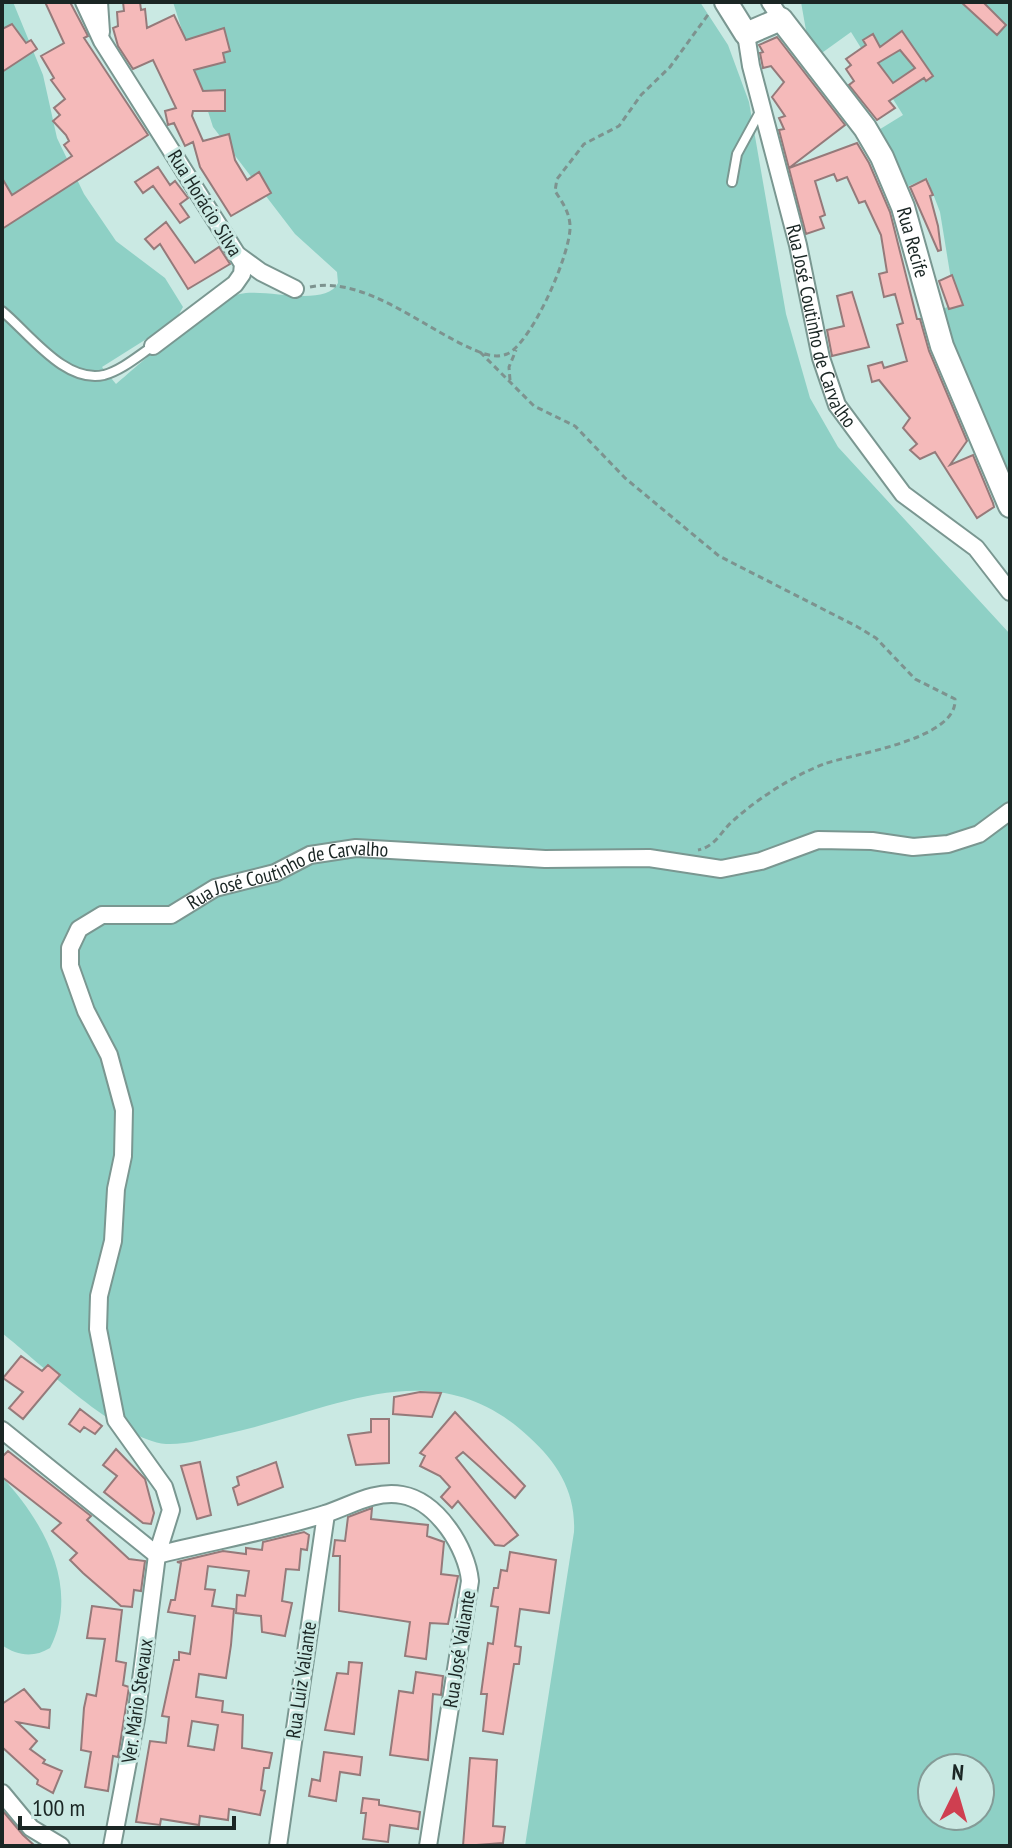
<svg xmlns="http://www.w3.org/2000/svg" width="1012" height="1848" viewBox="0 0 1012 1848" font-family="'PT Sans Narrow',sans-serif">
  <rect width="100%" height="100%" fill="#cae9e3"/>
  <!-- green -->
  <path fill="#8ed0c5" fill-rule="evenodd" d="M2,2h11l30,73 14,63 27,56 32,47 49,37 18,29 -8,14 -73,46 14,17c28,-23 91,-83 124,-90 25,-6 86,14 98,-11l-1,-11 -42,-38 -82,-107 -40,-125h527l28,43 21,57 37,212 24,84 28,49 172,187v1212h-485l49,-314c2,-39 -16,-69 -45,-95 -95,-89 -195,-26 -303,-3 -19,4 -40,11 -60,10 -47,-4 -126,-81 -164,-111zM932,1768h48v48h-48z
    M801,2h209v483l-70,-175 15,-6 -15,-92 -13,-34 -23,10 -27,-57 26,-16 -52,-83 -32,23 -12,-19z
    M2,1477c41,44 79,110 48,171 -16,10 -33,8 -48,-3z"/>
  <!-- building -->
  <path fill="#f5baba" stroke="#957a7a" stroke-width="2" fill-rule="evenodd" d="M45,2h25l18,34 -4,2 64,97 -146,94v-51l10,17 60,-39 -8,-11 5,-4 -3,-6 -13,-14 7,-6 -6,-7 11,-9 -14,-19 3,-2 -13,-22 23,-13z
    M123,2h17l1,8 4,-1 2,19 27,-13 12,25 38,-12 6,23 -7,2 2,9 -31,8 9,21 22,-1v21h-32l-1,5 11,25 26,-7 6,26 12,20 12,-8 12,21 -40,23 -31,-49 -7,-25 -8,4 -11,-23 -6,2 -3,-14 11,-3 -23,-48 -20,9 -15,-23 -5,-18 5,-2 -1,-14 7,-1z
    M961,2h22l23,23 -9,10z
    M12,24l14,19 5,-3 6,9 -35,23v-43z
    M902,31l31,45 -7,5 -2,-3 -35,23 6,7 -18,12 -28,-35 5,-4 -8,-12 5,-4 -5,-6 20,-14 -3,-5 10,-6 7,13zM900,50l15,18 -22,15 -15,-20z
    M777,37l68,88 -56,43 68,-25 12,20 21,49 27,107h3l9,32 38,90 -17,24 23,-10 20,48 1,4 -17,11 -42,-66 -15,7 -10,-9 7,-6 -14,-16 7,-10 -31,-38 -7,2 -4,-16 14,-4 2,6 23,-7 -10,-36 6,-2 -8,-29 -11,3 -5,-23 8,-2 -6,-37 -16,-34 -6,2 -12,-26 -10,4 -3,-7 -19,7 10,34 -5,2 4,11 -18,6 -27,-104 5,-1 -5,-11 6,-2 -13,-19 12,-15 -13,-16 -8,2 -3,-15 3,-1 -4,-7z
    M158,167l12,18 5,-4 13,17 -8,6 9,13 -9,6 -27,-37 -10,7 -8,-11z
    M926,179l7,16 -3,1 8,30 3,24 -3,1 -28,-64z
    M166,222l29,41 24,-16 11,17 -42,25 -28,-45 -6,5 -9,-10z
    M952,275l11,30 -14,4 -10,-28z
    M852,292l17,55 -37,9 -5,-26 17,-4 -7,-30z
    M21,1356l21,15 6,-6 12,10 -37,44 -14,-11 14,-16 -20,-14z
    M420,1392l21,1 -9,24 -39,-3 1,-17z
    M80,1409l22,17 -7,8 -11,-7 -4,5 -11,-8z
    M455,1412l70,74 -10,12 -52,-46 -7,6 62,77 -14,11 -9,-1 -37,-44 -6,7 -11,-11 9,-10 -10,-11 -20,-10 5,-10 -5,-3z
    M371,1419h18v44l-33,2 -8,-30 23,-3z
    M116,1449l29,30 9,34 -3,11 -8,-1 -39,-31 13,-16 -14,-11z
    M8,1451l83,65 -4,4 42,39 16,2 -4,30 -7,-1 -2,17 -11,-1 -38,-33 -13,-13 7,-7 -25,-22 9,-8 -59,-46v-20z
    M200,1462l11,53 -14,4 -16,-53z
    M276,1462l7,25 -45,18 -5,-17 6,-3 -2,-8z
    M372,1508l-1,11 57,6 -1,11 17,6 -3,32 17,2 -10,48 -18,-1 -4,36 -21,-3 5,-34 -71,-11 1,-55h-7l2,-16 10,1 3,-24z
    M304,1532l5,3 -2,15 -6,-1 -2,21 -13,-1 -4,32 10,2 -7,33 -23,-4 -1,-16 -25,-3 1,-18 8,1 4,-25 -41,-5 -3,23 10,1 -3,16 22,3 -3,36 -5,33 -27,-4 -3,23 27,4 -1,11 21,3 -1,33 30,5 -3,15h-5l-3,22 4,1 -5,24 -31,-6 -1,11 -28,-4 -1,9 -38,-6 -1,6 -24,-3 14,-81 16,2 3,-26 -7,-1 12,-56h5v-8l11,2 5,-38 -27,-4 3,-12h4l6,-37 -4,-1 46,-11 23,3v-6l16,2 1,-8zM192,1721l26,4 -4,25 -26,-4z
    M510,1552l46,8 -7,53 -29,-4 -5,37 6,1 -2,17h-5l-11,70 -20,-3 4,-37h-6l7,-51 5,1 5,-37 -7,-1 3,-18h4l3,-18 6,1z
    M92,1606l30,4 -6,51 10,2 -3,22 6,2 -11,70 -5,-1 -5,35 -23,-4 6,-35 -10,-2 3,-42 3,-14 9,2 9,-57 -18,-1z
    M349,1662l13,1 -8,71 -29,-4 12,-57 11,1z
    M416,1672l27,4 -2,19 -8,-1 -5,66 -38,-5 9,-64 14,2z
    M24,1689l17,20 9,1 -1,18 -32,-6 20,19 -7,8 15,11 -2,3 19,8 -9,22 -16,-9 1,-4 -36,-33v-43z
    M324,1752l38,5 -2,18 -20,-3 -4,29 -27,-5 3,-17 8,2z
    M470,1758l27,2 -4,66 12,1 -2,16 -40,3z
    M363,1798l16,2v5l41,7 -2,17 -28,-4 -2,17 -25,-3 3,-26h-5z
    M2,1810l21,25 12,11h-33z"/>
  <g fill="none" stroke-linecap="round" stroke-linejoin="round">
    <!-- service casing -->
    <g stroke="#7a9791" stroke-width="12">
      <path id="service" d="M732,182l5,-28 24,-44
        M2,311c27,22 63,73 102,64 18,-5 34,-19 49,-29"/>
    </g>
    <!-- minor casing -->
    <g stroke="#7a9791" stroke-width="20">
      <g id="minor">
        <path d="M84,2l18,39 141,223 -1,10 -7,10 -82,62"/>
        <path d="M99,2l2,30"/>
        <path d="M770,2l11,17"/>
        <path id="s1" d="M746,34l5,32 47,179 23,113 16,47 66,89 73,54 34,44"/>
        <path d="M239,256l22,16 34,17"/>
        <path d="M2,1430l155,125"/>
        <path d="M157,1555c56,-14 113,-24 168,-41 25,-8 49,-24 77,-19 35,6 65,53 68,86l-42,265"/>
        <path d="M2,1793l29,35 30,18"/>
        <path id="s2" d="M112,1846l24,-127 21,-164 14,-45 -7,-23 -48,-67 -18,-91 1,-33 14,-55 3,-52 7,-33 1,-46 -15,-55 -23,-44 -16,-45v-18l9,-19 23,-14h69l44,-27 60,-15 35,-18 46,-7 189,11 104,-1 72,11 40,-8 57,-21 54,1 41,6 35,-3 31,-10 31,-23"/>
        <path d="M278,1846l48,-332"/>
      </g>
    </g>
    <!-- tertiary casing -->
    <g stroke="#7a9791" stroke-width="26">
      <g id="tertiary">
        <path id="s3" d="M726,2l20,32 35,-15 84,109 17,29 21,50 39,139 68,160"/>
      </g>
    </g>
    <!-- path -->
    <path stroke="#7d938f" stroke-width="3" stroke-dasharray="6 4" stroke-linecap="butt" d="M310,287c55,-12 117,44 167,64 9,4 20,7 30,3 25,-11 65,-103 63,-129 -1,-14 -8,-23 -15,-34l2,-12 27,-35 35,-18 22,-31 29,-28 40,-55
      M480,352l54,54 41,20 50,52 94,78 137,70 20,12 39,41 40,20c3,41 -104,55 -131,65 -31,12 -64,33 -89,55 -14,11 -18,27 -37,31
      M510,380l-1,-13 7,-17"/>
    <!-- service -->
    <use href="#service" stroke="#fff" stroke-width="8"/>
    <!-- minor -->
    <use href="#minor" stroke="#fff" stroke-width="16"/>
    <!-- tertiary -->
    <use href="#tertiary" stroke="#fff" stroke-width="22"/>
  </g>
  <g text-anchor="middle" stroke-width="6" stroke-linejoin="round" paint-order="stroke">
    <!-- street labels -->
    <g font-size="20" fill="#1a2624" stroke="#cae9e3">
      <text transform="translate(205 203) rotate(58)" y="7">Rua Horácio Silva</text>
      <text dy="7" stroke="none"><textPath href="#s3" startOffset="338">Rua Recife</textPath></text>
      <text dy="7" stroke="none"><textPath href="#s1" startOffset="302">Rua José Coutinho de Carvalho</textPath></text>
      <text dy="7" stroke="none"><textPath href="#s2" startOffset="1178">Rua José Coutinho de Carvalho</textPath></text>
      <text transform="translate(459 1649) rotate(-81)" y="7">Rua José Valiante</text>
      <text transform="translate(301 1680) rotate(-82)" y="7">Rua Luiz Valiante</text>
      <text transform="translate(137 1701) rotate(-82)" y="7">Ver. Mário Stevaux</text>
    </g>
  </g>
  <!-- border -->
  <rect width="1012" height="1848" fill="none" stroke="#1a2624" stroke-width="8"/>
  <!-- north arrow -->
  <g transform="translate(956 1792) rotate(5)"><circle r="38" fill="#cae9e3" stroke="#849b97" stroke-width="2"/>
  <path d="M0-6L14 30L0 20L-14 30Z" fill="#cf3f50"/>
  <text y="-12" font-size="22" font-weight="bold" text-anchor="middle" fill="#1a2624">N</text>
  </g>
  <!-- scale -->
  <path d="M20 1816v12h214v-12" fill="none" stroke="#1a2624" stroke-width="4"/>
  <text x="32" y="1816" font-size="24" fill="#1a2624" stroke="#cae9e3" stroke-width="6" paint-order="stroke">100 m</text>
</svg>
